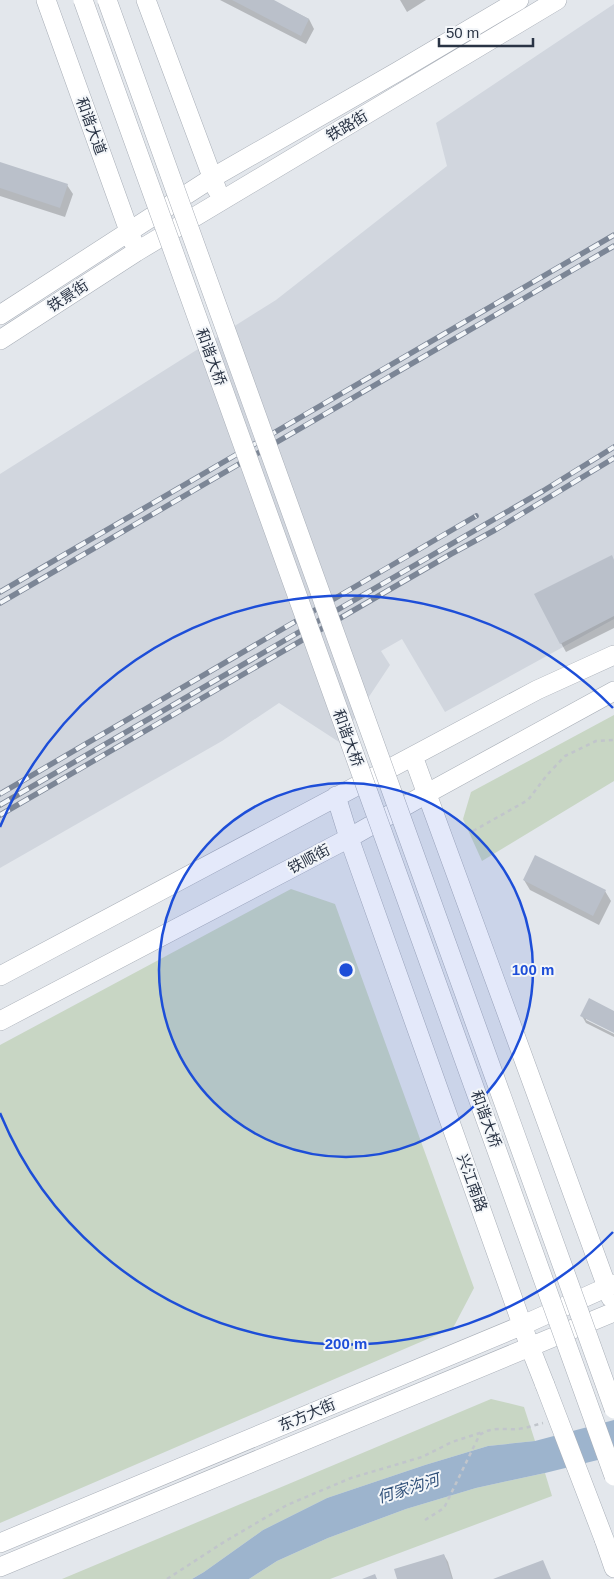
<svg xmlns="http://www.w3.org/2000/svg" width="614" height="1579" viewBox="0 0 614 1579" font-family="Arial,'Noto Sans SC',sans-serif">
  <rect width="100%" height="100%" fill="#e3e7ec"/>
  <!-- built -->
  <path fill="#d1d6de" d="M614,4v615l-169,93 -43,-73 -21,12 9,14 -51,77 -60,-39 -57,38 -222,127v-394l276,-174 171,-134 -11,-43z"/>
  <!-- green -->
  <path fill="#c8d6c4" d="M614,715v66l-132,80 -19,-42 8,-27z
    M291,889l44,15 139,384 -21,40 -453,195v-478z
    M491,1399l33,8 11,34 -47,5 -63,19 -98,33 -64,32 -59,42 -12,7h-130z
    M545,1473l7,23 -222,83h-81l28,-18 51,-23 78,-29 70,-21z"/>
  <!-- water -->
  <path fill="#9db4cd" d="M614,1420v36l-69,17 -69,15 -70,21 -78,29 -51,23 -28,18h-57l12,-7 59,-42 64,-32 98,-33 63,-19 47,-5z"/>
  <!-- shadow -->
  <path fill="#0003" d="M220,0h51l38,19 5,10 -8,15z
    M400,0h26l-19,12z
    M0,163l67,22 6,9 -8,23 -65,-21z
    M614,562v66l-48,24 -5,-9z
    M524,880l81,11 6,10 -12,24 -69,-35z
    M614,1012v20l-28,-15v3l28,14v3l-28,-14 -4,-7z
    M444,1555l4,7 5,17h-55z"/>
  <!-- building -->
  <path fill="#bac0ca" d="M232,0h42l35,19 -8,17z
    M0,162l68,22 -8,24 -60,-20z
    M612,555l2,5v56l-54,28 -26,-50z
    M535,855l71,35 -13,26 -70,-36z
    M589,998l25,13v22l-34,-17z
    M444,1554l8,25h-55l-3,-10z
    M543,1560l8,19h-58z
    M375,1574l2,5h-15z"/>
  <g fill="none" stroke-linecap="round" stroke-linejoin="round">
    <!-- secondary casing -->
    <g stroke="#a8aeb7" stroke-width="20">
      <path id="secondary" d="M46,0l87,242
        M146,0l71,190
        M0,315l212,-137 185,-106 122,-72
        M0,340l136,-88 421,-252
        M413,756l198,542
        M336,796l13,42 181,509 15,38
        M0,976l537,-286 77,-35
        M0,1021l349,-183 77,-44 188,-103
        M604,1539l10,29
        M0,1543l523,-218 91,-41
        M0,1567l614,-255"/>
    </g>
    <!-- path -->
    <path stroke="#c1c5cb" stroke-width="2.5" stroke-dasharray="4 4" stroke-linecap="butt" d="M473,831l55,-31 19,-25 18,-19 31,-15 18,-1
      M425,1520l19,-12 35,-72c9,-10 27,-6 39,-7 9,-1 17,-4 25,-6
      M167,1579l57,-37 63,-37 64,-27 71,-21 30,-15 31,-10"/>
    <!-- secondary -->
    <use href="#secondary" stroke="#fff" stroke-width="19"/>
    <!-- rail casing -->
    <g stroke="#7c8696" stroke-width="5.5">
      <path id="rail" d="M0,592l614,-357
        M0,603l614,-357
        M0,794l476,-278
        M0,805l543,-314 71,-44
        M0,815l451,-261 44,-24 119,-72"/>
    </g>
    <!-- rail -->
    <use href="#rail" stroke="#f3f6f9" stroke-width="4" stroke-dasharray="11" stroke-linecap="butt"/>
    <!-- secondary-bridge casing -->
    <g stroke="#a8aeb7" stroke-width="20" stroke-linecap="butt">
      <path id="secondary-bridge" d="M83,0l531,1476
        M107,0l507,1409
        M545,1385l59,154"/>
    </g>
    <!-- secondary-bridge -->
    <use href="#secondary-bridge" stroke="#fff" stroke-width="19"/>
  </g>
  <!-- distance rings -->
  <circle cx="346" cy="970" r="187" fill="#1d4ed8" fill-opacity=".12"/>
  <g fill="none" stroke="#1d4ed8" stroke-width="2.5">
    <circle cx="346" cy="970" r="187"/>
    <path d="M613 1232A374 374 0 0 1 0 1113M0 827A374 374 0 0 1 613 708"/>
  </g>
  <g text-anchor="middle" stroke-width="4" stroke-linejoin="round" paint-order="stroke">
    <!-- street labels -->
    <g font-size="15" fill="#2a3445" stroke="#f3f6f9">
      <text transform="translate(91 126) rotate(70)" y="5">和谐大道</text>
      <text transform="translate(347 126) rotate(-31)" y="5">铁路街</text>
      <text transform="translate(68 296) rotate(-33)" y="5">铁景街</text>
      <text transform="translate(211 357) rotate(70)" y="5">和谐大桥</text>
      <text transform="translate(348 738) rotate(70)" y="5">和谐大桥</text>
      <text transform="translate(309 859) rotate(-28)" y="5">铁顺街</text>
      <text transform="translate(486 1119) rotate(70)" y="5">和谐大桥</text>
      <text transform="translate(472 1183) rotate(70)" y="5">兴江南路</text>
      <text transform="translate(307 1415) rotate(-23)" y="5">东方大街</text>
    </g>
    <!-- water labels -->
    <g font-size="16" font-style="italic" fill="#32527b" stroke="#f3f6f9">
      <text transform="translate(408 1488) rotate(-17)" y="6">何家沟河</text>
    </g>
  </g>
  <circle cx="346" cy="970" r="8" fill="#1d4ed8" stroke="#f3f6f9" stroke-width="2.5"/>
  <g font-size="15" text-anchor="middle" font-weight="bold" fill="#1d4ed8" stroke="#f3f6f9" stroke-width="4" stroke-linejoin="round" paint-order="stroke">
    <text x="533" y="975">100 m</text>
    <text x="346" y="1349">200 m</text>
  </g>
  <!-- scale -->
  <path d="M439 38v8h94v-8" fill="none" stroke="#2a3445" stroke-width="2.5"/>
  <text x="446" y="38" font-size="15" fill="#2a3445" stroke="#f3f6f9" stroke-width="4" paint-order="stroke">50 m</text>
</svg>
